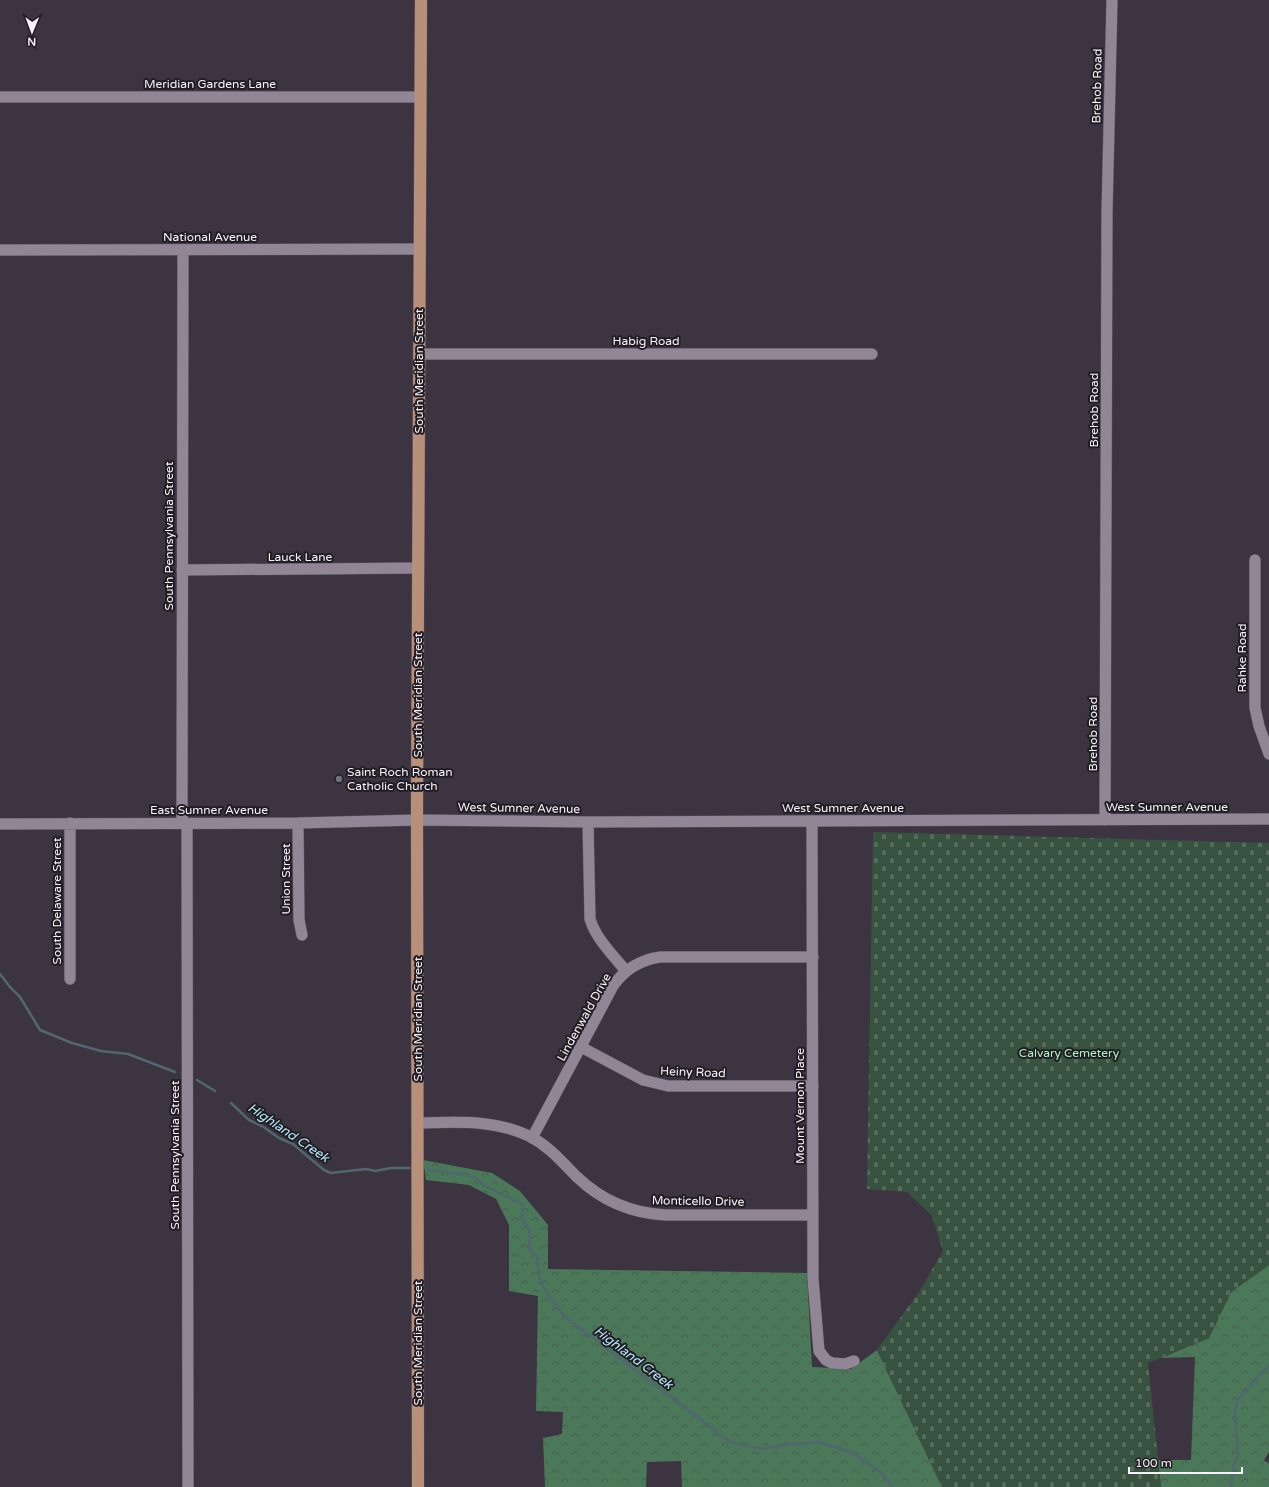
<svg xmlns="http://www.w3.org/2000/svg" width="1269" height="1487" viewBox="0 0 1269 1487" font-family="'Varela Round',sans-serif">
  <defs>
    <pattern id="forest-crowns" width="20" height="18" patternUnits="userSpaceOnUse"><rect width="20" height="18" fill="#4a7859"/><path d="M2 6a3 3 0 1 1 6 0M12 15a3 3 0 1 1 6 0" fill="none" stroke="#4a5e51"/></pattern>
    <pattern id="cemetery-stones" width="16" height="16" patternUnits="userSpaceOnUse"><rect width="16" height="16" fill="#375340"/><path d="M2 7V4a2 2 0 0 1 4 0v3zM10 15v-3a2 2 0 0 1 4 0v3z" fill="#556c5c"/></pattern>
  </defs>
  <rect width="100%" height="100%" fill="#3c3441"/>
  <!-- forest -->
  <path fill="url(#forest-crowns)" d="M423,1160l69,13 28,18 28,34v44l259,4 5,94 39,2 26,-19 65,137h-260l-1,-26 -34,1 -1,25h-101l-2,-49 19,-4 1,-22 -27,-1 2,-115 -29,-5v-66l-13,-26 -27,-14 -43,-5z
    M1269,1265v187l-5,8 5,3v24h-108l-3,-27h33l4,-103 -34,1 48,-20 22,-46z"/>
  <!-- cemetery -->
  <path fill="url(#cemetery-stones)" d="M873,832l396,11v422l-38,27 -22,46 -61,25 13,124h-219l-65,-137 42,-58 24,-41 -11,-35 -25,-24 -40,-3z"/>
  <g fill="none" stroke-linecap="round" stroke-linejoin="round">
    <!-- stream -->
    <path stroke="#506770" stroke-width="2.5" d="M0,974l10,13 10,10 20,33 32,13 29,8 27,3 47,18
      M197,1080l18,11
      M231,1103l18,17 13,6 17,12 14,6 31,26 7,3 35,-4 9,2 16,-3h19
      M429,1170l35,4 10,3 9,8 39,19v16l8,10 -1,18 8,8 3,26 23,33 167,127 35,7 20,-4 34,-3 32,10 30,20 11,15
      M1231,1487l3,-22 4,-10 -3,-44 3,-12 31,-34"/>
    <!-- minor casing -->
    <g stroke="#5a535f" stroke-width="12">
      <path id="minor" d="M0,97h420
        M0,250l420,-1
        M419,354h453
        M1255,560v148l4,18 10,28
        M182,570l236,-2
        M1105,820l2,-608 5,-212
        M812,821l1,458 6,72 7,9 6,3 13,1 9,-3
        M588,822l2,97c6,20 23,36 36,52
        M70,823v156
        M182,823l1,-573
        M187,823l1,664
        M298,823l1,97 3,15
        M0,824l298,-1 119,-3 171,2 681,-3
        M581,1047l62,33 25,6h145
        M418,1123c38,-1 75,-4 111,13 20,10 33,26 48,41 25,24 54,36 88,38h148
        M532,1138l81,-152c11,-16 27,-26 47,-29h153"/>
    </g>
    <!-- major casing -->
    <g stroke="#5a535f" stroke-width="13">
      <path id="major" d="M418,1487l-1,-681 4,-806"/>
    </g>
    <!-- minor -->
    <use href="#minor" stroke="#908696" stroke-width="11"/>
    <!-- major -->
    <use href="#major" stroke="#b8907a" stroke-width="12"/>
  </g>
  <!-- markers -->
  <circle fill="#6b7280" stroke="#211d23" stroke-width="1.5" cx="339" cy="779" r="4"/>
  <g text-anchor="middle" stroke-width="4" stroke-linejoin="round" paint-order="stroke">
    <!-- street labels -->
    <g font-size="12" fill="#f7f2fa" stroke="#211d23">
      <text x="210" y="88">Meridian Gardens Lane</text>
      <text transform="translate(1097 86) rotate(-89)" y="4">Brehob Road</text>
      <text x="210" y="241">National Avenue</text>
      <text x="646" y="345">Habig Road</text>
      <text transform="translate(419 371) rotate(-90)" y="4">South Meridian Street</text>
      <text transform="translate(1094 410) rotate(-90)" y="4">Brehob Road</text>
      <text transform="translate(169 536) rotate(-90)" y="4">South Pennsylvania Street</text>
      <text x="300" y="561">Lauck Lane</text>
      <text transform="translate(1242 658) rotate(-90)" y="4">Rahke Road</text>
      <text transform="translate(418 695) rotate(-90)" y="4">South Meridian Street</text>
      <text transform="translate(1093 734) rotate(-90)" y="4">Brehob Road</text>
      <text x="1167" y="811">West Sumner Avenue</text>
      <text transform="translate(519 808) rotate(1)" y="4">West Sumner Avenue</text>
      <text x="843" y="812">West Sumner Avenue</text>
      <text x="209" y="814">East Sumner Avenue</text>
      <text transform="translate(286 879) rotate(-90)" y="4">Union Street</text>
      <text transform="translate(57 901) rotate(-90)" y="4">South Delaware Street</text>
      <text transform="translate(584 1017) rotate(-61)" y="4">Lindenwald Drive</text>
      <text transform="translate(418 1019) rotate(-90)" y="4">South Meridian Street</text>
      <text transform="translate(693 1072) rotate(2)" y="4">Heiny Road</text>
      <text transform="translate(800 1106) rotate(-90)" y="4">Mount Vernon Place</text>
      <text transform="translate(175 1155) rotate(-90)" y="4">South Pennsylvania Street</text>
      <text transform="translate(698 1201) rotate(1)" y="4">Monticello Drive</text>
      <text transform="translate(418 1343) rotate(-90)" y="4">South Meridian Street</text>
    </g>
    <!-- poi labels -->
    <g font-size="12" fill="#f7f2fa" stroke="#211d23" text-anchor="start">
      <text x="347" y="776">Saint Roch Roman<tspan x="347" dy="14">Catholic Church</tspan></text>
    </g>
    <!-- park labels -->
    <g font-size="12" fill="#a9f2c0" stroke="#211d23">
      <text x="1069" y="1057">Calvary Cemetery</text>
    </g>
    <!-- water labels -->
    <g font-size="13" font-style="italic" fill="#b2e8fb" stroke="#211d23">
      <text transform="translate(289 1132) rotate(34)" y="5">Highland Creek</text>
      <text transform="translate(634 1357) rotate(37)" y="5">Highland Creek</text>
    </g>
  </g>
  <!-- north arrow -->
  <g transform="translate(32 32) rotate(181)" stroke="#211d23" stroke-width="3" paint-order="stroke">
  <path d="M0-3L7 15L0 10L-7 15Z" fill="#f7f2fa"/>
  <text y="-6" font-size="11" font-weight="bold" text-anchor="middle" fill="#f7f2fa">N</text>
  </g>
  <!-- scale -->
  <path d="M1129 1467v6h113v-6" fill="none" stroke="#f7f2fa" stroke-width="2"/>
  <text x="1135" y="1467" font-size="12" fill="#f7f2fa" stroke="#211d23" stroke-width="3" paint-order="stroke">100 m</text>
</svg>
